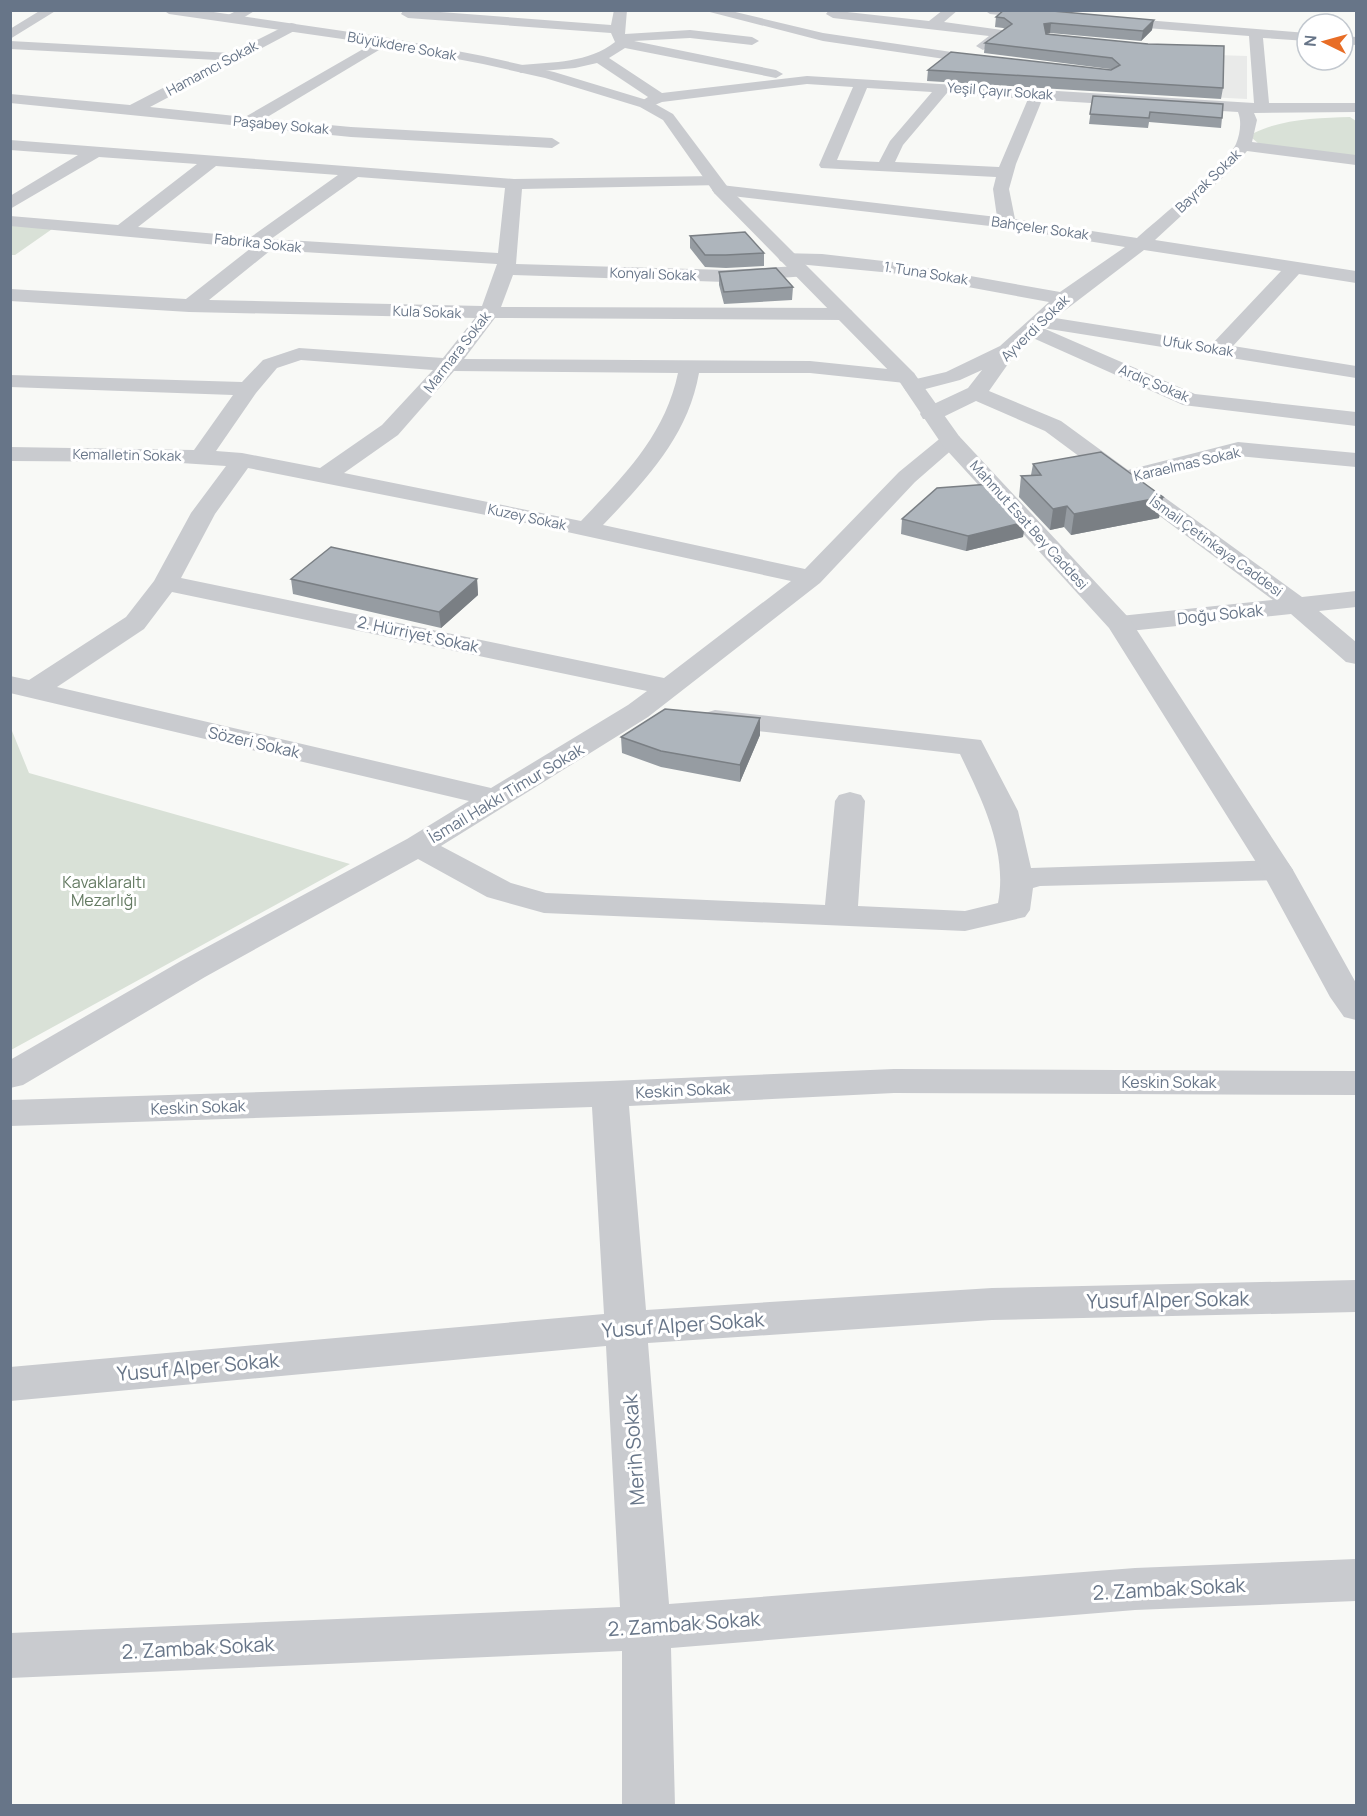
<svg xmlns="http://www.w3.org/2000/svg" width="1367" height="1816" viewBox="0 0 1367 1816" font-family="Manrope,sans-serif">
  <rect width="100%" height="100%" fill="#f8f9f6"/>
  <!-- built -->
  <path fill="#e9eae9" d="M1153,53l94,3v43l-137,-7 -3,-4z"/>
  <!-- green -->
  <path fill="#d9e1d7" d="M1350,117l6,4v36l-97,-13 -7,-6 2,-5c28,-14 65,-15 96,-16z
    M10,224l45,3 -40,28h-4z
    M10,726l19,47 321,91 -339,186z"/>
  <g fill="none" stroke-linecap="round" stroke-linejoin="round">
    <!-- minor -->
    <path fill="#c9cbcf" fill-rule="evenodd" d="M41,10h16l-47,29v-10z
      M238,10h18l-18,11h-10v-6z
      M414,10l197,15 3,-15h13l-2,24 65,-4 62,7 7,4 -7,4 -62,-7 -56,3 142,29 7,4 -7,4 -151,-30 -16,10 53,35 145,-17 447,27 -5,-67 -141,-11 -7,-4 7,-4 199,16v8l-44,-3 6,65h87v9l-102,1 3,7 -5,22 104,13v10l-109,-14 -13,16 -79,73 201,31v12l-57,-9 -66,72 123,20v12l-313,-50 152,66 161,18v14l-173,-21 -150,-67 -18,16 -26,37 72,30 67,49 110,-28 118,11v14l-118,-11 -96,25 160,116 54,-6v16l-37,4 37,31v22l-10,-2 -55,-48 -171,18 -9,-2 -4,-6 4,-6 9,-2 153,-16 -228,-169 -69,-30 -37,18h-16l-3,-5 3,-5 45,-21 14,-18 -22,10 -46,12 -8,-1 -3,-5 2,-3 -95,-10h-111c-11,63 -53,107 -96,152l202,44 94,-97 44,-36h16l3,5 -47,41 -95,101 -172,134 -207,129 70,37 35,10 279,12 10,-104 4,-6 11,-3 11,3 4,6 -7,105 107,5 33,-8c10,-52 -16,-103 -38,-149l-255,-29 -4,-6 4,-6 10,-3 266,30 37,71 13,57 246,-8 11,3 5,7 -5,7 -11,3 -237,6 -7,2 -3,22 -5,7 -60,14 -421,-18 -57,-16 -69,-38 -213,118 -182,108 -13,3v-28l171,-99 226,-122 62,-38 -459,-108v-17l19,4 97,-63 28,-36 37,-68 35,-47 -60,-4 -156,-1v-14l184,3 39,-55 -223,-8v-12l232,7 21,-22 36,-12 144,10 32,-40 -286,-6 -179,-11v-12l176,10 65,-51 -241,-22v-10l108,9 79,-61 -98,-7 -89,52v-13l68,-41 -68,-5v-10l504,39 201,-3 8,5 -2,4 -199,4 -6,75 210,6 74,-4 9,6 -2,4 -81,6 -213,-7 -12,32 343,1 7,2 3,4 -3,4 -7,2 -349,-2 -31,41 346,2 97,10 7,2 2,6 30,-7 54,-26 49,-44 -157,-29 -105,-10 -7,-2 -2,-4 2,-4 42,1 70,8 168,30 65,-45 -118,-19 -292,-34 -3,-4 9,-5 276,32 -4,-28 3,-12 -175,-9 -2,-3 34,-78 -46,-3 -145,18 -17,7 -8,-5 11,-7 -51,-34 -22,5 -54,5 -7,-4 7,-4c33,-3 67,-2 94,-23l-4,-9 -203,-15 -7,-4 2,-3zM867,88l65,4 -42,49 -11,21 -42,-2zM947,93l81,6 -29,68 -104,-5 8,-17zM1042,100l196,12c4,10 2,22 -2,32 -9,19 -79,76 -99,94l-122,-19 -6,-30 7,-25zM216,166l122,9 -87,62 -113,-10zM358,177l147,11 -7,65 -227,-14zM271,250l226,14 -15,42 -273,-6zM1144,250l137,21 -68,72 -158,-25zM301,360l132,10 -51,55 -62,43 -78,-15 -26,-2 40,-58 21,-25zM454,371l224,2c-13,62 -54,103 -97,148l-237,-48 54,-38zM248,468l278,55 265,58 -127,97 -483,-100 34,-64zM172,592l475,99 -19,14 -137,83 -434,-101 87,-58z
      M702,10h25l96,23 169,25 7,4 -7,4 -169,-25z
      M829,10l100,11 14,-11h15l-14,12 58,8 7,4 -26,16 -7,-4 13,-10 -156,-18 -7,-4z
      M984,10l69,3 2,3 -7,4 -58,-6z
      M291,23l5,1v6l-146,77 95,10 139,-80 7,4 -2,3 -125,75 87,8 201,11 8,5 -8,5 -201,-11 -341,-34v-9l120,11 87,-45 -207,-11v-8l221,12z
      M1343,36l13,1v8l-13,-1z
      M894,1069l462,2v24l-462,-2 -265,13 17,204 346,-22 364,-8v32l-364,8 -344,23 21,261 466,-36 221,-9v42l-221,9 -464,38 4,158h-53v-155l-612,27v-45l610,-26 -14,-261 -596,55v-34l594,-53 -12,-207 -582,19v-26l600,-19z"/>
    <!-- tertiary -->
    <path fill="#c9cbcf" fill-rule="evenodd" d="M163,10h37l184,27 99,19 71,16 96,29 23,13 54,72 187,187 45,63 170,182 164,252 63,113v37l-12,-3 -14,-20 -69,-127 -152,-242 -166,-182 -44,-65 -184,-187 -52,-74 -23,-13 -95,-29 -62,-14 -99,-19 -215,-31z"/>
  </g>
  <!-- wall -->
  <path fill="#969ca2" d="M996,17l156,13 -11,11 -91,-8 -4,1 177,54 -2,11 -294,-18 1,-11h184l-2,-1 -126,-16 1,-10 20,-14 -2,-1 -8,-1z
    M1093,96l129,22 -1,10 -72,-6 -1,6 -59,-4z
    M690,236l74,17v13l-38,2 -21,-1 -15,-19z
    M719,272l74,15 -1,13 -68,4 -5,-19z
    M1033,464l130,33 -4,21 -88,17 -7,-8 -14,3 -31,-33 2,-21 10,-1z
    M902,519l123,3 -2,15 -57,14 -65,-17z
    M291,579h186l1,16 -37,33 -148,-34z
    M760,718v17l-20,47 -79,-15 -39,-14 -1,-16z"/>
  <!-- shaded-wall -->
  <path fill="#7a7f84" d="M1154,20l-2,10 -11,11 2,-10z
    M1051,23l-1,10 -7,2 1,-11z
    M1163,497l-4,21 -88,17 3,-21z
    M1067,506l-3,21 -14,3 3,-21z
    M1025,522l-2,15 -57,14 2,-15z
    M477,579l1,16 -37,33 -2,-16z
    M760,718v17l-20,47v-17z"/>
  <!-- building -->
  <path fill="#aeb5bc" stroke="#7a7f84" stroke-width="1.5" d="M1004,10h37l113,10 -11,11 -92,-8 -7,1 2,10 102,10 76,2 -1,42 -295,-18 23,-18 160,18 9,-5 -8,-7 -127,-15 27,-19 -8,-6 -8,-1z
    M1093,96l130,8 -1,14 -72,-6 -1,6 -59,-4z
    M745,232l19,21 -38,2h-21l-15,-19z
    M776,268l17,19 -69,5 -5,-20z
    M1101,452l62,45 -89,17 -7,-8 -14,3 -32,-33 20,-1 -8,-11z
    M990,484l35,38 -57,14 -66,-17 35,-31z
    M331,547l146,32 -38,33 -148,-33z
    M665,709l95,9 -20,47 -79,-14 -40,-14z"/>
  <g text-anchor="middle" stroke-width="6" stroke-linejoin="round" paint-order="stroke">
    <!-- far-street labels -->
    <g font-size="14" fill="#677588" stroke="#fff">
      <text transform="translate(402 46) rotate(10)" y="5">Büyükdere Sokak</text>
      <text transform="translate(212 68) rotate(-28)" y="5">Hamamcı Sokak</text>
      <text transform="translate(1000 91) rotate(4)" y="5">Yeşil Çayır Sokak</text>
      <text transform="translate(281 125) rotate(5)" y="5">Paşabey Sokak</text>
      <text transform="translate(1208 181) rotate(-44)" y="5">Bayrak Sokak</text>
      <text transform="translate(1040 228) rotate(8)" y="5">Bahçeler Sokak</text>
      <text transform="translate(258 243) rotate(6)" y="5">Fabrika Sokak</text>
      <text transform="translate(926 273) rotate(9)" y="5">1. Tuna Sokak</text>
      <text transform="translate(653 274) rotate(2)" y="5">Konyalı Sokak</text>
      <text transform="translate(427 312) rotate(2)" y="5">Kula Sokak</text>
      <text transform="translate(1035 328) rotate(-44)" y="5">Ayverdi Sokak</text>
      <text transform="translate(1198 346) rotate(9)" y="5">Ufuk Sokak</text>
      <text transform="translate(457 352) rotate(-52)" y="5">Marmara Sokak</text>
      <text transform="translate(1154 383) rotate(23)" y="5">Ardıç Sokak</text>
      <text transform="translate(127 455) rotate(1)" y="5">Kemalletin Sokak</text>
      <text transform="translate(1187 464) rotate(-13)" y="5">Karaelmas Sokak</text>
      <text transform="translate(527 517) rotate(12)" y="5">Kuzey Sokak</text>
      <text transform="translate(1029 525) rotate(48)" y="5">Mahmut Esat Bey Caddesi</text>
      <text transform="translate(1216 546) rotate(36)" y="5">İsmail Çetinkaya Caddesi</text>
    </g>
    <!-- street labels -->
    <g font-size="16" fill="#677588" stroke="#fff">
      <text transform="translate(1220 614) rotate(-6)" y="6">Doğu Sokak</text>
      <text transform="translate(418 634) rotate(12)" y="6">2. Hürriyet Sokak</text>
      <text transform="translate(254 742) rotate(13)" y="6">Sözeri Sokak</text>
      <text transform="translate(506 793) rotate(-31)" y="6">İsmail Hakkı Timur Sokak</text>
      <text x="1169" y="1088">Keskin Sokak</text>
      <text transform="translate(683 1090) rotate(-3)" y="6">Keskin Sokak</text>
      <text transform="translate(198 1107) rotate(-2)" y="6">Keskin Sokak</text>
    </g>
    <!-- park labels -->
    <g font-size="16" fill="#647a62" stroke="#fff">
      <text x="104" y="888">Kavaklaraltı<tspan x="104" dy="18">Mezarlığı</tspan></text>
    </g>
    <!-- near-street labels -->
    <g font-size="20" fill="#677588" stroke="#fff">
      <text transform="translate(1168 1300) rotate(-1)" y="7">Yusuf Alper Sokak</text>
      <text transform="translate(683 1325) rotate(-4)" y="7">Yusuf Alper Sokak</text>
      <text transform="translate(198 1367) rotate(-5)" y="7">Yusuf Alper Sokak</text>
      <text transform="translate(634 1450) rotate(-94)" y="7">Merih Sokak</text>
      <text transform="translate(1169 1589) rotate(-3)" y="7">2. Zambak Sokak</text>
      <text transform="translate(684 1624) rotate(-4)" y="7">2. Zambak Sokak</text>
      <text transform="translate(198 1648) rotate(-3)" y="7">2. Zambak Sokak</text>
    </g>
  </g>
  <!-- border -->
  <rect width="1367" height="1816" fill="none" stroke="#677588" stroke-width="24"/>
  <!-- north arrow -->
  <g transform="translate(1325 42) rotate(275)"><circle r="28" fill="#ffffff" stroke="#c2c8cf" stroke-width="1.5"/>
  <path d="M0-4.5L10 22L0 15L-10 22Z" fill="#e86d26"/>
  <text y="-9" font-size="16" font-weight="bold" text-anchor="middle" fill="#677588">N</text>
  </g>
</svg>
